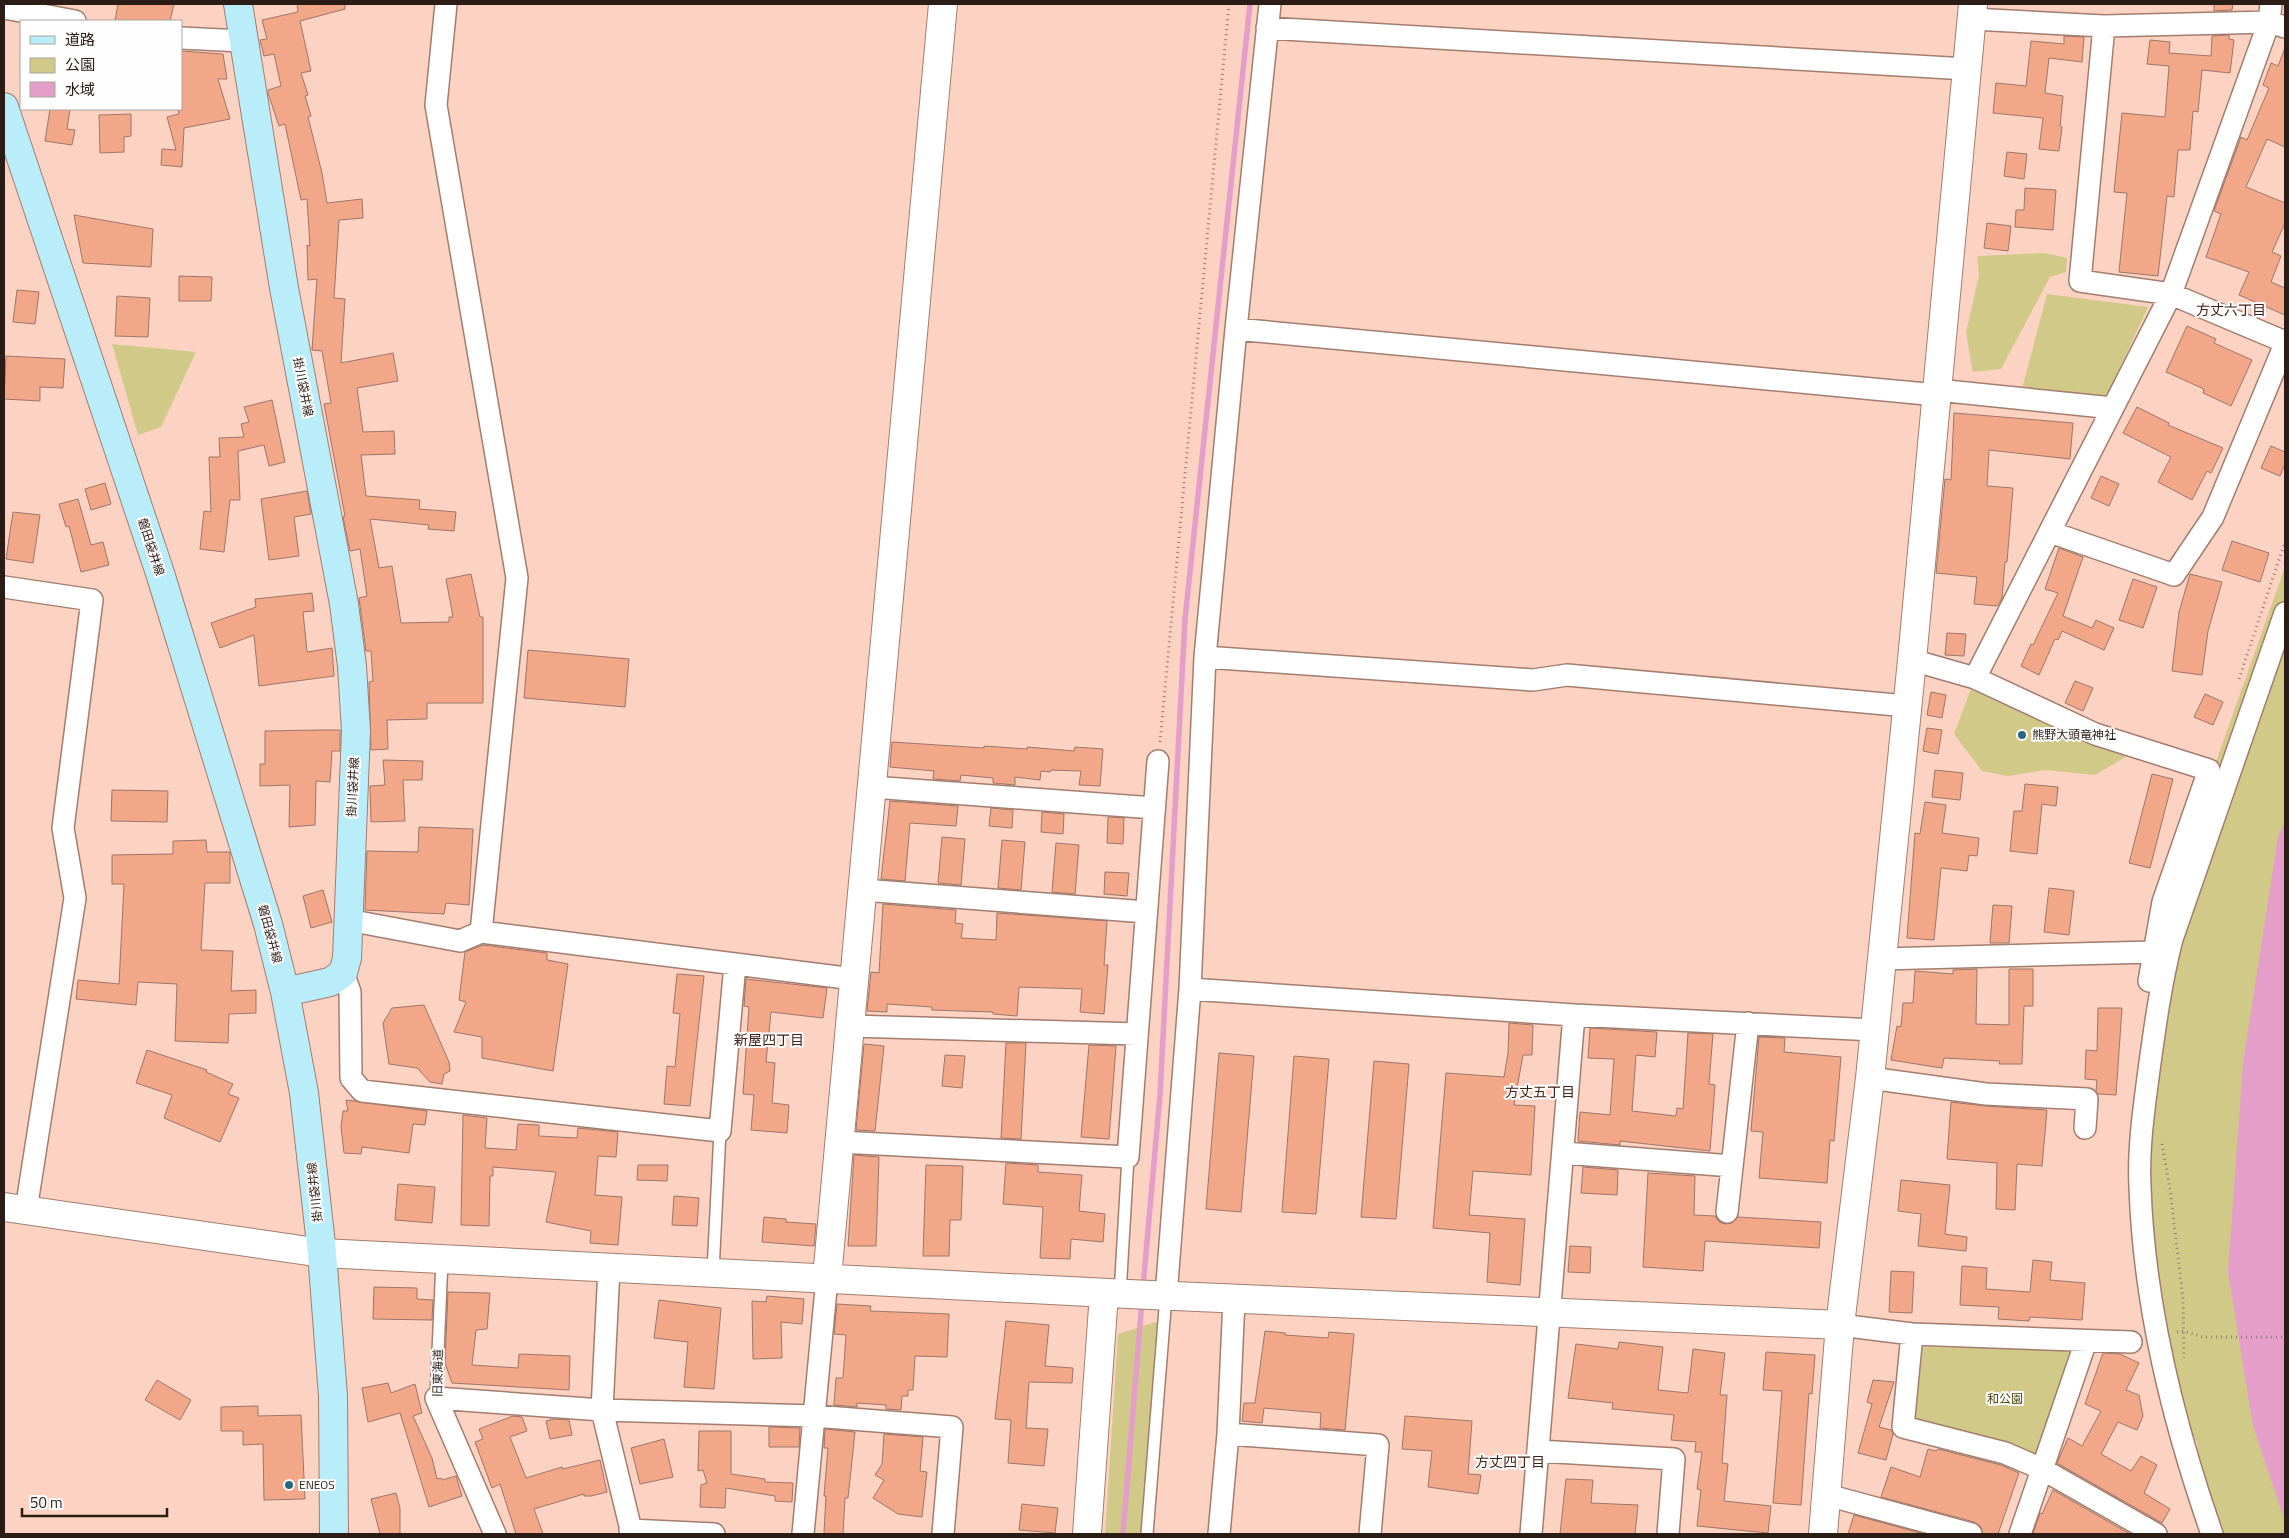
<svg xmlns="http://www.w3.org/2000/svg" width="2289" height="1538" viewBox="0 0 2289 1538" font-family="'Titillium Web','Noto Sans JP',sans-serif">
  <rect width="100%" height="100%" fill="#fcd2c2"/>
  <!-- green -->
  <path fill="#d1c987" d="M2045,253l22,5 -1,14 -16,5 -49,92 -28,3 -7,-39 13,-58 -2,-19z
    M2047,294l101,13 -41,89 -85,-7z
    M112,344l84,8 -35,75 -23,8z
    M2285,567v967h-70l-11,-38 -7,-53 -27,-49 -30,-214 28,-283z
    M1975,678l154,77 -34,20 -50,-5 -37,6 -26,-5 -28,-37z
    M1159,1321l4,14 -23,199h-35l13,-200z
    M1918,1347l154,2 -28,115 -133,-42z"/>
  <!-- water -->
  <path fill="#e49ec9" d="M2285,820v702l-32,-96 -25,-154 15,-209 35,-226z"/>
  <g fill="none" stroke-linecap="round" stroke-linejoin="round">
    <!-- stream -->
    <path stroke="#e49ec9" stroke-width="5.5" d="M1143,1287l17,-192 25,-476 65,-615
      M1123,1534l19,-233"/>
  </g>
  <!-- building -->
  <path fill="#f3a789" stroke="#9c7668" d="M118,4h56l-4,17h-55z
    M297,4h48v5l-45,12 11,50 -10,2 7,22 -3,1 6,20 -3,1 14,56 5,30 35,-4 1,19 -24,2 -5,78 11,1 -4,64 52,-10 5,28 -41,7 6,44 31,-1 1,23 -34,1 5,41 54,4 -1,9 37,3 -2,19 -26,-2 1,-4 -59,-6 9,49 13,-2 9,57 48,-1v-5h4l-7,-38 25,-5 9,43h3v86h-56v16l-40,1 1,29 -17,1 -2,-68 4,-1 -2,-30h-5l-7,-53 8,-2 -7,-47 -10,2 -7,-34 2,-1 -21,-112 7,-1 -9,-52 -10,-1 5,-71 -9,1 -1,-35 3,1 -3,-47 -6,1 -16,-76 -6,2 -11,-33v-3l13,-4 -7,-32 -10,2 -4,-16 7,-1 -5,-19 36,-8z
    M2214,4h19l-1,6 -18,1z
    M2229,35v4l5,1 -4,33 -28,-3 -4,42 -5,-1 -3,39h-12l-4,47 -7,-1 -9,80 -39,-4 8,-79 -13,-1 8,-79 43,4 4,-51 -22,-2 3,-24 20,2 -1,11 42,3 1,-20z
    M2064,36l20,1 -2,25 -33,-4 -4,35 18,3 -3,30 2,1 -3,24 -20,-2 4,-31 -50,-5 3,-30 30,3 5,-45 33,3z
    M2285,48v99l-18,-8 -21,48 39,16v20l-13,29 9,4 -10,26 14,6v27l-46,-20 10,-23 -43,-15 15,-43 -7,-3 24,-66 3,-8 6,3 22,-52 -6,-3 8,-22 7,3z
    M181,51l42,3 4,25h-9l12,40 -46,9 -2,39 -21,-2 1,-16 14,1 -9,-33 12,-3 -1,-5h3z
    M50,109h20l-3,20 8,1 -3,15 -27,-4z
    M131,114v22l-7,1v15l-24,1 -1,-38z
    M2007,152l20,2 -3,25 -20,-3z
    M2025,188l31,2 -3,40 -38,-3 1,-17h8z
    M74,215l79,14 -2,38 -68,-4z
    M1987,223l24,3 -3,25 -24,-3z
    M179,276l33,1 -1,24h-32z
    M17,290l22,2 -4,32 -22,-2z
    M117,296l33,2 -2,39 -33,-1z
    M2187,326l29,13 -2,4 38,17 -21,46 -28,-13 1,-4 -38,-17z
    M6,356l59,3 -2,29 -23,-1v14l-36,-2z
    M272,400l13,62 -16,4 -5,-21 -26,6 2,49h-10l-6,52 -24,-3 4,-38 7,1 -2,-55h11l-1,-19 25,-1 -3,-13 8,-2 -5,-15z
    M2137,407l32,16 -1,2 55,23 -12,25 -4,-2 -15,29 -34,-18 13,-25 -48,-24z
    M1954,413l119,10 -3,36 -81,-9 -2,36 26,2 -6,74h-2l-3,36 -5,8 -23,-2 3,-27 -41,-4 9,-94 6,1z
    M2271,446l14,6v12l-5,12 -19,-8z
    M2101,476l18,8 -10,22 -18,-8z
    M105,483l6,21 -20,6 -6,-21z
    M307,491l4,23 -17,3 5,39 -30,4 -8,-61z
    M78,499l13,46 12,-3 6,23 -28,7 -12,-46 -3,1 -7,-23z
    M13,512l27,3 -7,48 -27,-4z
    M2232,541l37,12 -9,29 -38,-12z
    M2059,548l24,9 -20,59 29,12 4,-8 18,8 -10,22 -42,-19 -4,9 -3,-1 -16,36 -18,-9 10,-22 2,1 25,-52 -13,-4z
    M2190,574l32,8 -14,49 -6,44 -30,-4 7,-59z
    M2133,579l24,8 -14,41 -24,-8z
    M312,593l2,18 -11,1 4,40 25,-4 2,28 -75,10 -5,-51 -34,13 -9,-25 45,-16 -1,-8z
    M1947,633l19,1 -2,22 -19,-1z
    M528,650l101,9 -4,48 -101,-9z
    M2075,681l18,7 -10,23 -18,-8z
    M1931,692l15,3 -4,23 -15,-3z
    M2205,694l18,8 -10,23 -19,-8z
    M1927,728l15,2 -4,24 -15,-3z
    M320,730h20v21h-8l-2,31 -14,-1 -1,44 -26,2 1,-42 -30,1v-22h5v-33z
    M892,742l92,6v-2l43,3v-2l47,4 1,-4 28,2 -3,37 -21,-1 2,-14 -30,-1 -1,2 -9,-1 -1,9 -25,-3v8l-22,-2v-5l-32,-3 -1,6 -27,-2 1,-8 -44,-4z
    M383,760l40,1 -1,19h-19l2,41 -34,1 -1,-36 15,-1z
    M1935,770l28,3 -3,27 -28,-3z
    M2152,774l21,5 -23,89 -21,-5z
    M2025,784l33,3 -2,19 -14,-2 -5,50 -27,-3 4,-40h8z
    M112,790l56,1 -1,31 -56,-1z
    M890,801l68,5 -2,20 -46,-3 -5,58 -24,-2z
    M1925,802l21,3 -4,28 37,5 -2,18 -8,-1 -2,16 -26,-3 -7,72 -27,-2 8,-105 5,1z
    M991,808l22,2 -1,18 -23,-2z
    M1042,812l22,2 -1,20 -22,-2z
    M1108,817l16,1 -1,26 -16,-1z
    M419,827l54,2 -4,76 -23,-2 -2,11 -79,-4 2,-59 51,1z
    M942,837l23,2 -4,46 -23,-2z
    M206,840l1,12h23v31h-25l-4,67 32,1 -2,40 25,-1v23l-27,1 -1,29 -53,-2 2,-57 -39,-2 -2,23 -60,-6 2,-19 41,4 5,-100h-12v-29l61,-1v-13z
    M1002,840l23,2 -4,48 -23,-2z
    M1056,843l23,2 -4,49 -23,-2z
    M1105,872l24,1 -2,23 -23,-2z
    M2049,888l25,3 -5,44 -25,-3z
    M323,890l9,32 -21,6 -8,-32z
    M883,904l73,6 -1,13 8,1 -2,14 35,2 1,-27 110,8 -3,44h4l-4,49 -24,-2 2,-23 -63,-2 -2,29 -24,-2v-2l-61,-2v-3l-45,-3v8l-20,-1 4,-39 8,1z
    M1993,905l19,1 -3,37h-19z
    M483,945l64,8v7l21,4 -15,107 -71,-13v-21l-28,-5 12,-30 -7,-2 6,-48z
    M1977,969l-1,55 33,1v-56h24v37h-9l-2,58h-23l1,-3 -56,-3 -2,10 -51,-8 6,-34 4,1 2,-24h10l2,-32 38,3v-4z
    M677,974l27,2 -14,130 -26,-2 3,-38 8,1 5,-53 -7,-1z
    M746,979l81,9 -4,30 -52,-6 -5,50 9,1 -3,40 17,2 -2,28 -36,-3 3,-35 -11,-1 6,-87 -5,-1z
    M424,1005l25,57 1,9 -6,3 -2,10 -12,-2 -13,-14 -28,-4 -6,-41 9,-15z
    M2098,1008h24l-6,87 -18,-1 -2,-3 1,-11 -12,-1 1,-29 11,1z
    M1509,1023l24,2 -1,30h-9l-9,50 21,1 -4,69 -58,-4 -4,44 56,4 -5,66 -33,-3 3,-49 -57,-5 13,-155 58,4 4,-24z
    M1590,1028l67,4 -2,25 -19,-2 -4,56 44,5 1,-8 6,1 5,-76 25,1 -4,50 6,1 -5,66 -90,-10v4l-42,-4 2,-29 30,3 4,-56 -26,-1z
    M1759,1037l26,1 -1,14 57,5 -7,84 -4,-1 -3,43 -68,-5 4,-46 -12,-1z
    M1006,1043h20l-5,96 -20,-1z
    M864,1044l20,2 -9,85 -19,-1z
    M1089,1045l27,1 -7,93 -28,-2z
    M147,1050l60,20 -1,2 27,12 -5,10 11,4 -19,44 -56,-24 8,-23 -36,-12z
    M1219,1053l35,3 -13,156 -35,-3z
    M945,1055l20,1 -3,32 -20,-2z
    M1294,1056l35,3 -13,155 -34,-2z
    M1374,1061l35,3 -13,155 -35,-2z
    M346,1100l81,11 -2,14 -12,-1 -4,29 -47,-6 -1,7 -17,-1 -3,-26 2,-16h5z
    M1951,1102l34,4 62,4 -5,56 -25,-2 -2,46 -19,-1 1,-46 -50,-4z
    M463,1115l24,3 -2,30 31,2 2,-26 21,1v11l38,2 1,-10 40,4 -2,25 -18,-1 -3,39 27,2 -4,48 -28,-2 1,-12 -45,-9 10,-50 -63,-5v9h-3l-1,50 -28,-1z
    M854,1155l25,2 -3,89h-28z
    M1006,1163l32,2v7l44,3 -3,36 26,3 -2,28 -32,-3 -1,20 -30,-1 3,-51 -40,-3z
    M638,1165h30l-1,16 -30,-1z
    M926,1165l37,1 -2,54h-11l-1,36h-26z
    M1583,1167l35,3 -1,25 -36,-2z
    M1648,1173l47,3 -1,39 21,1 4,6 6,2 7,-1 6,-6 83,5 -2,26 -114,-7 -2,30 -60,-4z
    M1901,1180l49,5 -5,49 22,3 -1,14 -48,-5 3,-32 -23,-3z
    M398,1184l37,3 -3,36 -37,-3z
    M674,1196l25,2 -2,28 -25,-1z
    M764,1217l22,2v3l30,2 -2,22 -52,-4z
    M1570,1246l21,1 -1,26 -22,-1z
    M2033,1260l19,2 -2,18 35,3 -3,37 -52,-3 -1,4 -31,-2 1,-12 -39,-2 2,-39 25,2 -1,21 44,3z
    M1891,1271l23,1 -2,41 -23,-1z
    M374,1287l43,1v11l16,1 -1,20 -59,-1z
    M448,1292l42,1 -3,36 -11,1 -4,35 46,3 1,-14 51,2 -1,34 -117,-7 -7,-20z
    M767,1296l37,3 -2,25 -21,-2 1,36 -29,1 -1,-58 14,1z
    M659,1300l62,8 -7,81 -30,-2 4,-45 -34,-4z
    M837,1304l34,2 -1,5 79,3 -2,43 -32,-1 -2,34h-5v6h-6l-1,14 -15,-1v-4l-29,-2v4l-23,-2 2,-27h7l3,-43 -12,-1z
    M1006,1321l43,4 -4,41 28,2 -1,15 -43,-1 -3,46 22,1 -4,37 -36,-3 3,-43 -16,-1z
    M1265,1331l20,2v2l43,3 1,-6 25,2 -9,96 -25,-2 1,-15 -57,-5 -2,15 -20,-2 2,-18h11z
    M1619,1342l44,5 -5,43 30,3 5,-44 32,4 -5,42h7l-5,68 6,1 -4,37 47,5 -3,27 -71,-7 4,-36 -4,-1 5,-37h-7l1,-10 -25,-2 3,-25 -62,-6 1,-6 -45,-5 8,-54 42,5z
    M1766,1352l49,3 -3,39 -3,-1 -8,112 -28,-2 9,-112 -19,-1z
    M2103,1353l17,1 19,9 -13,27 13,5 4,21 -6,14 -19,-8 -17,32 30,17 10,-15 16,9 -13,28 26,16 -8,14 -105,-60 11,-25 14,8 19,-35 -16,-7z
    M157,1380l34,20 -11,20 -35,-20z
    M1873,1380l21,2 -15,45 12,3 2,4 -7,26 -28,-7 14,-49 -5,-2z
    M388,1383l3,10 24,-9 7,29 -9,3 19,42 5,21 4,-1 1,2 14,-4 6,20 -33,11 -29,-94 -32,9 -6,-34z
    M258,1406v10l43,-1 4,84 -41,1 -1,-56 -20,1v-14h-22v-24z
    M513,1416l9,1 5,14 -17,6 16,41 36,-11 1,2 37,-9 7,32 -16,4h-7v-2l-50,15 9,25h-27l-16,-50 -8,4 -17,-46 8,-3 -4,-10z
    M1405,1416l67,5 -4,53 13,1 -3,19 -50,-7 4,-36 -30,-2z
    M554,1419l15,1 3,15 -22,4 -4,-18z
    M769,1427l31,1 -1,19h-30z
    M825,1429l30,3 -7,66h-3l-2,36h-18l-1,-2 2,-36h-2l4,-48h-4z
    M699,1431h32v43l34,5v3l28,1 -1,19 -17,-1v-5l-49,-8 -1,20 -25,-1 1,-22 6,-2 -4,-13 -5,1z
    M884,1434l39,3 -3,34 7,1 -5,45 -24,-3 -25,-16 11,-18 -9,-5 7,-11z
    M664,1439l9,38 -33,7 -9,-36z
    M1928,1449l8,2 2,-2 63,16 18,8 -21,61h-15l-3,-8 -6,-4 -93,-25 10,-30 29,10z
    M1566,1479l27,1 -2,23 47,2 -3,29h-75z
    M2053,1490l77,44h-97l7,-21 2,1z
    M396,1493l4,15v26h-20l-9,-35z
    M1022,1504l36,4 -3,25 -36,-3z
    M1854,1515l70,19h-76z"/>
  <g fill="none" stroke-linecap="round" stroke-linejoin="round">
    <!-- service casing -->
    <g stroke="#a37d6e" stroke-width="14">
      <path id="service" d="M713,1272l7,-141
        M1120,1294l8,-137
        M436,1398l6,-138
        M1147,1534l19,-238"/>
    </g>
    <!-- minor casing -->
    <g stroke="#a37d6e" stroke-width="24">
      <path id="minor" d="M446,4l-10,101 81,473 -36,354 373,47
        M4,8l71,13
        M1972,19l132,7 165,-4 16,5
        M2104,26l-24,255 91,13 114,48
        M1267,28l700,41
        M181,38l62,3
        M1236,329l701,66
        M1937,390l176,18
        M2050,532l124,43 39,-58 72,-173
        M4,587l88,13 -29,228 12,70 -49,312
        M1205,657l328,23 34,-5 340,31
        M1912,660l63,18 120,56 114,36 -46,132 -14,79
        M1975,678l196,-384 98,-272 2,-18
        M872,787l282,21
        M863,890l283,22
        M348,920l112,21 21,-9
        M1881,959l272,-7
        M343,973l7,19 1,86 11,13 358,40 15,-167
        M1190,989l384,26 300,15
        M850,1026l287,8
        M1870,1078l116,16 101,5 -2,29
        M840,1142l288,15 30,-396
        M1564,1153l168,13
        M1727,1212l21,-189
        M609,1268l-7,142 30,124
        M1166,1296l24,-307 15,-332 31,-328 34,-325
        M1840,1325l72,9 219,8
        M1912,1334l-9,93 102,26 37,16 114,65
        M1228,1434l150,11 -8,89
        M1539,1451l135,8 -6,75
        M1827,1495l144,39
        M630,1530l84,4
        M495,1534l-59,-136 166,12 212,6 138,11 -9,107
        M803,1534l24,-256
        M1219,1534l9,-100 6,-135
        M1531,1534l43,-519
        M2020,1534l66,-193
        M2212,1534c-39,-112 -68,-228 -72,-347 -2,-39 4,-79 9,-117 6,-44 12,-88 23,-131l113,-326"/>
    </g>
    <!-- tertiary casing -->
    <g stroke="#a37d6e" stroke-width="30">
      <path id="tertiary" d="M4,1207l318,46 806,41 712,31
        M827,1278l116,-1274
        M1087,1534l17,-241
        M1823,1534l17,-209 30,-247 42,-418 61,-656"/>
    </g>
    <!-- secondary casing -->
    <g stroke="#a37d6e" stroke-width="30">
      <path id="secondary" d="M238,4l46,284 60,316 8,62 4,65 -9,227 -4,15 -13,9 -45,10
        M4,107l155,463 109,354 17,68 19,101 18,160 11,143 1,138"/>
    </g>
    <!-- path -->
    <path stroke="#987b70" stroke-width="3" stroke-dasharray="1 4" stroke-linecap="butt" d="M2239,679l46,-137
      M1160,742l69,-738
      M2162,1144l8,45 13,110 1,59
      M2177,1332l6,-1 20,6h82"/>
    <!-- service -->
    <use href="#service" stroke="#fff" stroke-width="11"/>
    <!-- minor -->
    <use href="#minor" stroke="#fff" stroke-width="21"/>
    <!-- tertiary -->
    <use href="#tertiary" stroke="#fff" stroke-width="28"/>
    <!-- secondary -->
    <use href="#secondary" stroke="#b9edfa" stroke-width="28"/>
  </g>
  <!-- markers -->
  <g fill="#27687c" stroke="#fefefe" stroke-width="2">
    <circle cx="2022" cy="735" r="5"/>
    <circle cx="289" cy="1485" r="5"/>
  </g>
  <g text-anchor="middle" stroke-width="4" stroke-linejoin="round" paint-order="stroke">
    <!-- street labels -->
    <g font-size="12" fill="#2b1c16" stroke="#fefefe">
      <text transform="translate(303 387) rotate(79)" y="4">掛川袋井線</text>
      <text transform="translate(151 547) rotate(72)" y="4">磐田袋井線</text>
      <text transform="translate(353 787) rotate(-87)" y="4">掛川袋井線</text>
      <text transform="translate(270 934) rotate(75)" y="4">磐田袋井線</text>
      <text transform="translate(315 1192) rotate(-96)" y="4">掛川袋井線</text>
      <text transform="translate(438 1373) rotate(-89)" y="4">旧東海道</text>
    </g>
    <!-- poi labels -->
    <g font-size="12" fill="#2b1c16" stroke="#fefefe" text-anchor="start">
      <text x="2032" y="739">熊野大頭竜神社</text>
      <text x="299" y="1489">ENEOS</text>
    </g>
    <!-- park labels -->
    <g font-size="12" fill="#4d4607" stroke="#fefefe">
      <text x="2005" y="1403">和公園</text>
    </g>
    <!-- neighbourhood labels -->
    <g font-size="14" fill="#402115" stroke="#fefefe">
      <text x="2231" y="315">方丈六丁目</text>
      <text x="769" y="1045">新屋四丁目</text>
      <text x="1540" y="1097">方丈五丁目</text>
      <text x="1510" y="1467">方丈四丁目</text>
    </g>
  </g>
  <!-- border -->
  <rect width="2289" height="1538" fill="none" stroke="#2b1c16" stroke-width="10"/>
  <!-- legend -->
  <rect x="20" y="20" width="162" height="90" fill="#fefefe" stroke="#aaa4a1"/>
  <rect x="30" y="36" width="25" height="8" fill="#b9edfa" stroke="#aaa4a1"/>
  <text x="65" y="45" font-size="15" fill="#2b1c16">道路</text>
  <rect x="30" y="58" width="25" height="15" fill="#d1c987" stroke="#aaa4a1"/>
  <text x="65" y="70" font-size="15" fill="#2b1c16">公園</text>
  <rect x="30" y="82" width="25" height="15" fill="#e49ec9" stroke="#aaa4a1"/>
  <text x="65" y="95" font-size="15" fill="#2b1c16">水域</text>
  <!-- scale -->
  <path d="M22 1508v8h145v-8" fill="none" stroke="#2b1c16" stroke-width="2.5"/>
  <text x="30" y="1508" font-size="15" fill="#2b1c16" stroke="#fefefe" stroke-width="4" paint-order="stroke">50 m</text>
</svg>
